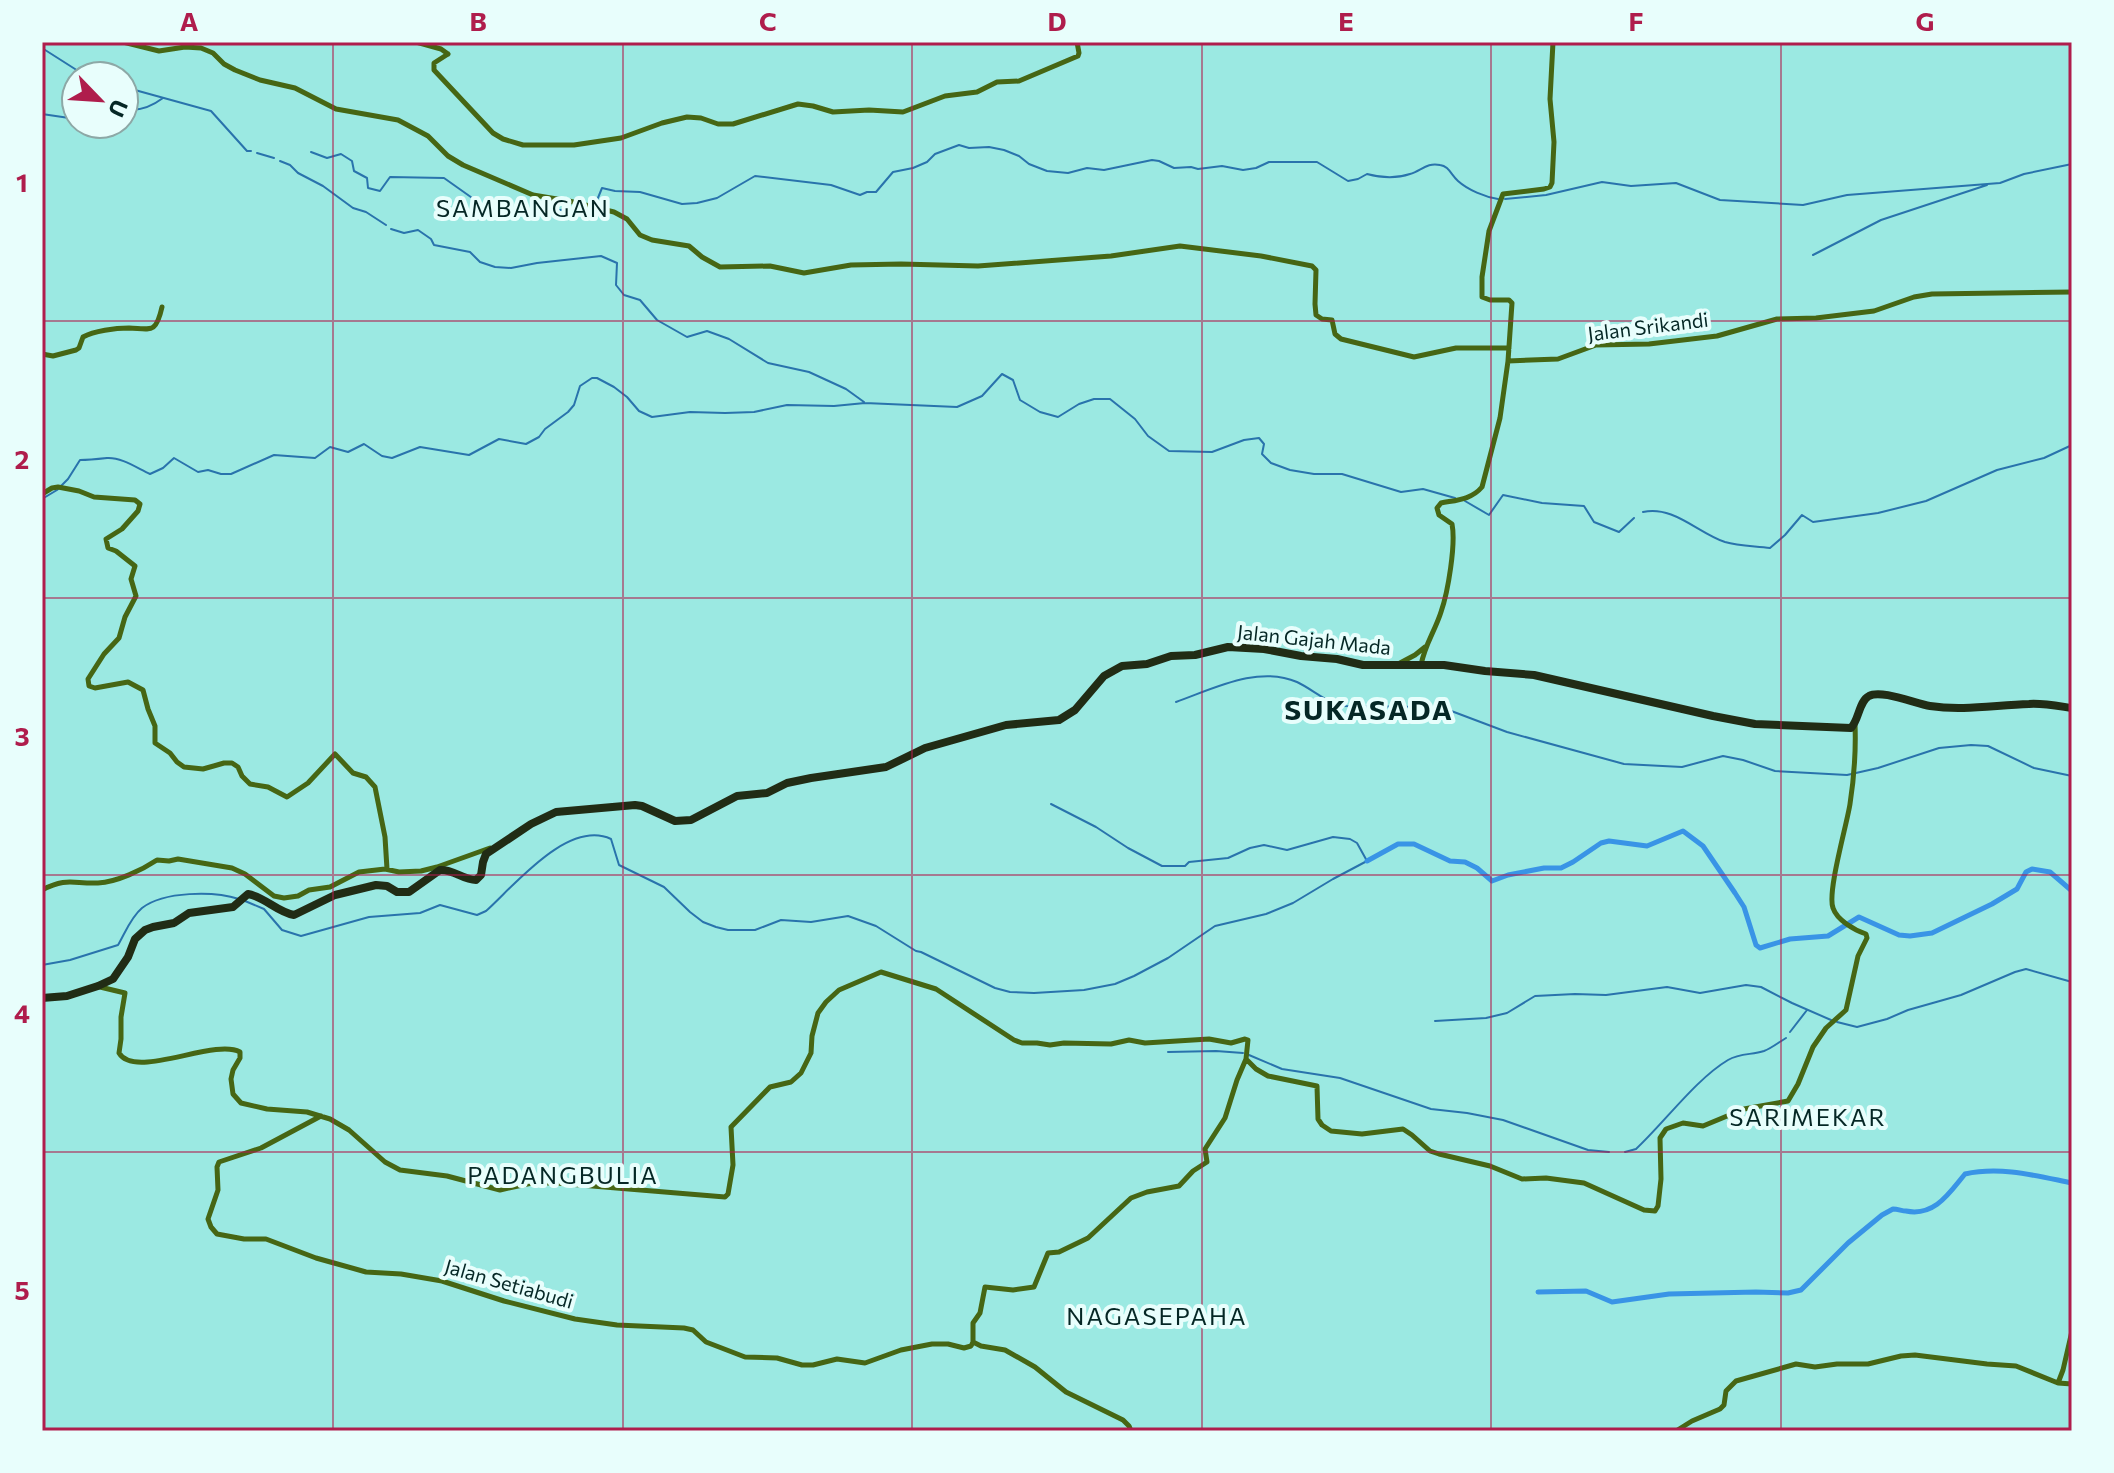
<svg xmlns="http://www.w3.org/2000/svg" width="2114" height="1473" viewBox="0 0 2114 1473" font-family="Commissioner,sans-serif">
  <rect width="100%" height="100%" fill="#9be9e2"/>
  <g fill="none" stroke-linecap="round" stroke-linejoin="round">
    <!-- stream -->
    <path stroke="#2973ac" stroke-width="2" d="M42,48l44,28
      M124,87l87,24 36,40h4
      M124,109c15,3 27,-2 39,-11
      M42,114l34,5
      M311,152l16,6 14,-4 11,7 2,10 13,7 1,10 12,3 10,-14 54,1 48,34 28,3 56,-7 17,2 9,-22 13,3 25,1 42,12 15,-1 20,-5 38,-22 76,9 29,10 7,-3h9l17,-20 20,-4 14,-6 8,-8 24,-9 10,3 20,-1 15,3 15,6 10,8 18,7 21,2 19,-5 17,2 48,-10 7,1 15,7 17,-1 7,2 24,-3 21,4 13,-2 13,-6h48l31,19 10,-2 9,-5c15,4 28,5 43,0 11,-3 17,-12 30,-9 9,1 11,10 18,16 10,9 27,16 40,18
      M257,153l17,5
      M280,161l10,4 8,8 25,13 30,22 13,4 20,13
      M1505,199l41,-4 56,-13 29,4 45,-3 44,17 83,5 44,-10 153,-12 24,-9 48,-10
      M391,229l13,4 14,-3 13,9 3,6 36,7 10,10 15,5 16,1 26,-5 64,-7 16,7 -1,22 8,10 16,5 17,20 30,17 20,-6 22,8 39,24 41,9 37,17 18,13
      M1813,255l68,-35 106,-35
      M42,499l15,-9 11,-11 12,-19c9,0 18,-1 27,-2 14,-1 30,10 43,16l13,-6 11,-10 24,14 10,-2 13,4h10l43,-19 41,3 15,-11 18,5 16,-8 18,12 10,2 28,-11 49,8 30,-16 27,5 13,-7 6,-8 23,-17 6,-7 6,-19 12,-8h5l17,9 13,10 12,14 13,6 38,-5 35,1 29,-1 33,-7 47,1 31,-3 92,4 25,-11 20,-22 11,6 7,20 20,12 18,5 21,-13 15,-5h16l25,20 13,17 21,15 43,1 32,-12 15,-2 5,6 -2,10 9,9 19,7 24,4h28l59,18 22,-3 32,9
      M1465,501l24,14 14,-20 39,8 42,3 10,16 25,10 15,-14
      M1643,512c30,-7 55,21 82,30 14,4 31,4 45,6l15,-13 17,-20 11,7 65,-9 48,-12 71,-31 47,-12 28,-13
      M1176,702c37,-13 82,-37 121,-20 15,7 27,19 44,24l85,1 20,2 61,23 117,32 58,3 41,-11 20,4 32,11 72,4 31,-7 61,-20 32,-3 17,1 46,22 38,8
      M245,901l19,8 18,21 19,6 68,-19 51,-4 20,-8 37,10 9,-4c28,-25 82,-92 125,-72l8,26 45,22 26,25 13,10 13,5 12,3h27l26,-10 30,2 37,-6 28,10 40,25 5,1 74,36 15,4 24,1 50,-3 31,-6 19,-8 34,-18 47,-32 51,-12 27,-11 40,-24 34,-18 -10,-18 -7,-4 -17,-2 -46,13 -23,-5 -14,3 -22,10 -39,4 -4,4h-23l-34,-18 -32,-21 -45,-23
      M42,965l28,-5 48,-15c7,-12 13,-28 24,-37 22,-17 72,-17 97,-9
      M1435,1021l51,-3 21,-5 28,-17 40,-2 31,1 61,-8 33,6 46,-8 15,2 31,16 39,17
      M1837,1022l20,5 30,-8 21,-9 53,-15 54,-23 11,-3 46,13
      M1790,1032l17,-22
      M1168,1052l48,-1 27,2
      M1249,1055l33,14 58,9 91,31 36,4 36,7 85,30 21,2
      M1625,1152l11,-3c28,-26 60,-70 92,-89 12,-7 24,-5 36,-9 8,-3 15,-9 22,-13"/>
    <!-- river -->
    <path stroke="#3994e6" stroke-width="5" d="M1367,861l31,-17h16l36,17 15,1 12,6 15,13 16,-6 36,-7h17l12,-6 28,-19 8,-2 38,5 36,-15 20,15 32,47 9,14 12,38 4,3 30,-9 38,-3 31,-19 40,18 11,1 22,-3 60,-29 25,-15 9,-17 6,-3 18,3 22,19
      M1538,1292l48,-1 26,11 57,-8 87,-2 32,1 13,-3 47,-47 34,-28 11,-6c5,0 9,2 13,2 29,6 44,-19 59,-37 36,-8 72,2 107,9"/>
    <!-- secondary -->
    <path stroke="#466614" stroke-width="5" d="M123,42l36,9 26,-4 16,1 12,5 11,11 11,6 25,10 35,8 41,21 62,11 30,16 20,20 15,9 70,30 36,6 45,11 13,7 13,16 12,5 37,6 13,11 18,10 50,-1 34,7 47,-8 50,-1 77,2 133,-10 69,-10 81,10 51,10 4,4 -1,34 1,11 6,4 10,1 3,14 6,5 73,18 42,-9h53
      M416,42l25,7 7,5
      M448,54l-14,9v7l59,63 10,6 20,6h51l47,-7 41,-15 25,-6 14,1 17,6h15l65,-20 15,2 20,6 36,-2 34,2 42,-16 32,-4 20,-10 22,-1 59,-25 1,-3 -2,-11
      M42,354l11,2 23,-6 3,-2 4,-11c11,-6 32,-9 46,-9 22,1 27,6 33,-21
      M1508,361l4,-58 -3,-3h-19l-8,-3v-20l7,-46 14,-37 41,-5 6,-2 2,-4 2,-41 -4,-43 3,-57
      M42,494l10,-6 6,-1 21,4 15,6 41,3 5,4 -2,7 -16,18 -16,10 2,9 8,3 19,15 -4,13 5,17 -11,21 -6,21 -15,16 -16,25 1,7 6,2 33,-6 15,8 5,19 7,17v17l15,10 7,9 7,5 19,2 21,-6h8l6,4 4,9 8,8 18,3 19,10 21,-14 27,-29 18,19 13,4 9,10 10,50 2,32
      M1400,663l15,-8 10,-8
      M1421,665c4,-21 14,-34 20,-53 7,-20 15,-68 11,-88l-13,-9 -2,-7 4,-5c15,-3 30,-3 41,-16l18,-69 8,-57 50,-2 38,-14 53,-1 68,-8 60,-17 39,-1 58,-7 40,-14 18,-3 140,-2
      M42,890c25,-13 31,-6 56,-7 19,-1 44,-13 59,-23l12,1 9,-2 54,9 13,6 29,22 10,2 14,-2 11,-6 21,-3 29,-15 26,-3 14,3 22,-1 16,-4 53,-19
      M100,987l25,6 -4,24v22l-2,14c16,27 95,-15 121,-1v6l-7,12 -2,9 2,15 8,9 26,6 40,3 23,7 19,11 36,32 15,8 47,6 53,14 32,-7h24l169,14 3,-3 5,-29 -2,-38 39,-40 21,-5 10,-9 10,-20 1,-17 6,-23 8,-11 13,-12 42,-18 55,17 78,51 8,3h15l13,2 14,-2 47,1 18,-4 16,3 64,-4 22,4 14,-4 3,1 -2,19 -9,21 -12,38 -20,31 2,13 -14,9 -14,15 -32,6 -16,6 -43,40 -29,14 -11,1 -14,34 -21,3 -28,-3 -5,26 -7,10v19
      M1246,1059l10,10 12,7 49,10 1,33 4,6 9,6 31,3 41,-5 9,6 18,16 9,3 51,12 32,13 24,-1 38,5 60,27 11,1 3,-5 3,-27 -1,-41 6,-9 17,-6 20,3 41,-17 44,-8 10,-17 15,-37 13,-19 20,-18 12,-54 9,-18 -1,-4c-12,-4 -29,-14 -33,-26 -6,-16 14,-84 17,-104 4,-26 6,-54 5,-80
      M321,1116l-60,32 -42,14 -2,5 1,23 -10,29 3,8 6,7 27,5h22l50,19 50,14 35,2 41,7 62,20 71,18 42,6 67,3 9,2 13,12 39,15 32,1 25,7h11l24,-6 28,4 36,-13 31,-6h16l16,4 7,-2 2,-4
      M973,1342l8,4 24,4 30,17 31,25 57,28 6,6 2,5
      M2058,1383l5,-13 9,-39
      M1676,1431l16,-10 28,-12 4,-4 2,-14 10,-10 60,-17 19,3 22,-3h31l33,-8 14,-1 72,9 29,2 42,17 14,1"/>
    <!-- highway -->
    <path stroke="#212c15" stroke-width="8" d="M42,998l25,-2 31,-10 15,-7 15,-22 7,-18 10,-9 8,-3 21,-4 15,-10 44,-6 15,-13c17,3 29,18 46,21l41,-20 41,-10 11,1 10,6h12l31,-22c13,-1 23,10 36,10l5,-5 2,-13 3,-8 45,-30 25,-12 79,-7 7,1 33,15 16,-1 46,-24 30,-3 20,-10 24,-5 75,-11 39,-19 81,-23 53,-5 16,-10 29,-34 18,-10 25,-2 24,-8 24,-1 33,-8 36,2 37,7 36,3 26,6h81l41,6 49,4 179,41 42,8 96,4c8,-8 8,-27 18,-32 12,-7 47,8 61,10 33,5 65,-1 99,-2 14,-1 29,2 43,4"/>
  </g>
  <!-- grid -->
  <path fill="none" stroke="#af1d4c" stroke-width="2" stroke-opacity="0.55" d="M333,42v1389M623,42v1389M912,42v1389M1202,42v1389M1491,42v1389M1781,42v1389M42,321h2030M42,598h2030M42,875h2030M42,1152h2030"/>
  <g text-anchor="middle" stroke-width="8" stroke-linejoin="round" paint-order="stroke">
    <!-- street labels -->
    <g font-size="20" fill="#052725" stroke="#e8fefc">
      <text transform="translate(1648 327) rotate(-7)" y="7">Jalan Srikandi</text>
      <text transform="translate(1314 640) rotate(6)" y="7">Jalan Gajah Mada</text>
      <text transform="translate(509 1284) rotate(16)" y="7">Jalan Setiabudi</text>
    </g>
    <!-- quarter labels -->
    <g font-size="24" letter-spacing="2" fill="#052725" stroke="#e8fefc">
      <text x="523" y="217">SAMBANGAN</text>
      <text x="1808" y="1126">SARIMEKAR</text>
      <text x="563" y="1184">PADANGBULIA</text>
      <text x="1157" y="1325">NAGASEPAHA</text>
    </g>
    <!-- district labels -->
    <g font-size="28" font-weight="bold" letter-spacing="2" fill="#052725" stroke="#e8fefc">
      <text x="1369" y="720">SUKASADA</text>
    </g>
  </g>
  <!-- border -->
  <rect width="2114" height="1473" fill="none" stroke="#e8fefc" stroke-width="88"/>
  <!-- north arrow -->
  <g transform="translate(100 100) rotate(115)"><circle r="38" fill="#e8fefc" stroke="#8da8a6" stroke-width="2"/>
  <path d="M0-6L14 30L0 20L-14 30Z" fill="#af1d4c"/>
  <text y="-12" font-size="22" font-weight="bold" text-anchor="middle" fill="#052725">U</text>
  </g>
  <rect x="44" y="44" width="2026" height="1385" fill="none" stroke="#af1d4c" stroke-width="3"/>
  <g font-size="26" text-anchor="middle" font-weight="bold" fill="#af1d4c">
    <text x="189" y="31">A</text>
    <text x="478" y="31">B</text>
    <text x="768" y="31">C</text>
    <text x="1057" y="31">D</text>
    <text x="1346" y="31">E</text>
    <text x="1636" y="31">F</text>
    <text x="1925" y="31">G</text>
    <text x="22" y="192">1</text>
    <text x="22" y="469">2</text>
    <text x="22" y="746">3</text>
    <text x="22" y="1023">4</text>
    <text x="22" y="1300">5</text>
  </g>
</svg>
